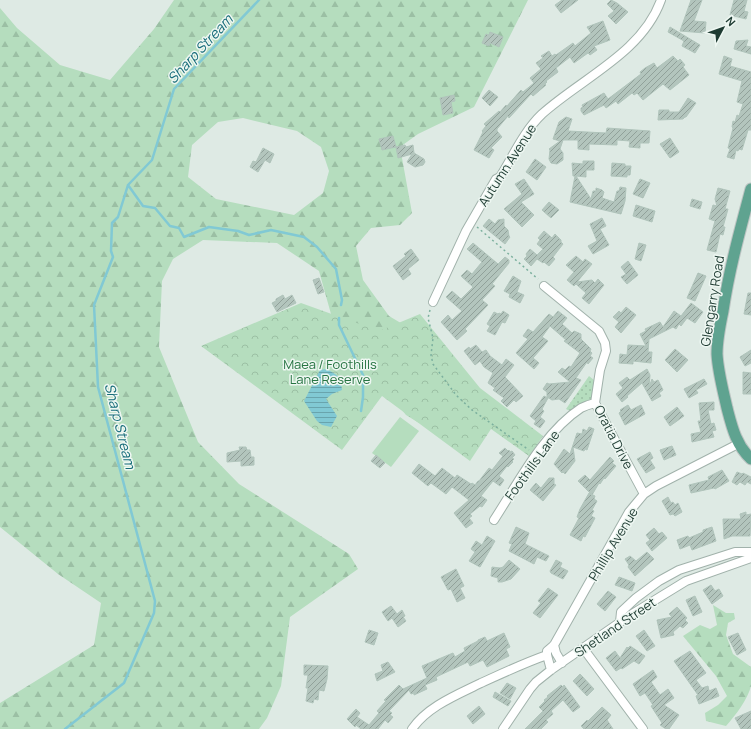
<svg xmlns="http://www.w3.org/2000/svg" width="751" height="729" viewBox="0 0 751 729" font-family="Manrope,sans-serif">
  <defs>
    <pattern id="grass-dots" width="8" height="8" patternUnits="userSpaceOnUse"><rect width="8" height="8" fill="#b5ddbe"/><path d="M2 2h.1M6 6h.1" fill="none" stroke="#9bbfa4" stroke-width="1.8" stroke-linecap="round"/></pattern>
    <pattern id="forest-firs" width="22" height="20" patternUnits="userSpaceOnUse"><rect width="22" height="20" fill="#b5ddbe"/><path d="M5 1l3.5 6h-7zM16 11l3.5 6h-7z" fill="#9bbfa4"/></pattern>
    <pattern id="park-crowns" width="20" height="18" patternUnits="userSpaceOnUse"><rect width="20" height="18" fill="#b5ddbe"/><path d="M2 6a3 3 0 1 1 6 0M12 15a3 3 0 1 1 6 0" fill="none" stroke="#9bbfa4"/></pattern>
    <pattern id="water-rules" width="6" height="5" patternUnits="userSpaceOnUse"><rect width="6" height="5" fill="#81c9d4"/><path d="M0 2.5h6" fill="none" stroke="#69a4ad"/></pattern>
    <pattern id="building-hatch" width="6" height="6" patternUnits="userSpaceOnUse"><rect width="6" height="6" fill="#b3c5bd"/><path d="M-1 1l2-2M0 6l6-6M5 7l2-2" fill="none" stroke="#91a19a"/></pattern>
  </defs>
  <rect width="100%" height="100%" fill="#deeae4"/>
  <!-- grass -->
  <path fill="url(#grass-dots)" d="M589,376l5,4c-1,5 0,11 -2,17 -3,8 -16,8 -22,14l-4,-2z"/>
  <!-- forest -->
  <path fill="url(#forest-firs)" fill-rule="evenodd" d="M174,0h354l-54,107 -56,27 -18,13 12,66 -12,12 -29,3 -15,18 7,34 26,36 37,22 -7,85 -13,-8 -70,-83 -17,-61 -42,-28 -74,-3 -30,19 -11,22 -3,66 39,95 41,42 110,70 9,15 -68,48 -9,69 -14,32 -8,11h-259v-26l94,-58 7,-42 -43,-29 -58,-47v-519l17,20 43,37 50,15 44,-51zM243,118l54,13 24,16 8,24 -6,22 -29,22 -78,-16 -28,-22 4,-32 26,-23z
    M713,605l13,8h8l1,6 -7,4 -2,12 7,19 18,13c0,6 0,13 0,19 -3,13 -16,30 -25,40l-20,-5 -1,-8 13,-8 9,-9 -11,-20 -33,-40 17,-11 10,4 7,-4z"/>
  <!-- park -->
  <path fill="url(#park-crowns)" d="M301,303l78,28 41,-17 60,74 63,48 -14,20 -38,-27 -21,32 -88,-65 -40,54 -141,-104z"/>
  <!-- pitch -->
  <path fill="#b5ddbe" d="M400,417l19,14 -28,36 -19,-14z"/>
  <!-- water -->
  <path fill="url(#water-rules)" d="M326,369c12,6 15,8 16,21l-10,4 -6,5 11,17 -6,11 -9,-2 -5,-4 -13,-20 16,-31z"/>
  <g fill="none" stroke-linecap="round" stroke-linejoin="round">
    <!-- stream -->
    <path stroke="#81c9d4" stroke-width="2.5" d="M128,185l15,21 12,2 15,18 9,2 5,9 25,-10 29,4 11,4 22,-5 33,7 13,10 19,22 6,31 -1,5
      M339,318v7l24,50v22l-2,14
      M65,729l59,-46 30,-70 1,-12 -57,-214 -4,-82 19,-48 -2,-6 1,-28 6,-6 10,-32 24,-25 22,-71 85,-89"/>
  </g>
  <!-- building -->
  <path fill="url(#building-hatch)" stroke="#b0c4bb" d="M562,0h16l-17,13 -6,-8z
    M611,0l6,3 11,9 -12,12 -8,-8 6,-5 -7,-7z
    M691,0h11l-8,21 12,1 -1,11 -25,-2z
    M734,0h13l-3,11 4,1 -2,7 -16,-4z
    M603,21l7,19 -16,6 3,4 -7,5 -2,-2 -14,10 -4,-6 -14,11 2,4 -12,9 1,1 -2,2 1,1 -13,11 -2,-2 -22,24 -1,-2 -11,13v2l5,6 -11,11 3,2 -5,8 -15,-8 9,-18 -1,-1 4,-5 -2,-2 15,-13 1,1 6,-7 1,1 14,-16 2,2 11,-9 -4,-5 11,-9 -5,-6 7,-5 -2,-2 8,-5 3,5 3,-2 1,1 17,-12 2,3 16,-13 -4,-6z
    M670,27l30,18 -5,8 -13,-7 2,-5 -16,-9z
    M490,32l13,5 -4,10 -9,-4 -1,3 -7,-3 4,-9 3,1z
    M748,40l-2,6 5,1v7l-17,-5 2,-8z
    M673,56l5,5 2,-2 5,6 -2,2 6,8 -19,15 -7,-6 -20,16 -6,-7 -3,2 -2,-2 -14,11 -2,-3 -10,7 -2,-3 -20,10 -3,-4v-3l2,-1 -1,-2 22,-12 4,6 33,-25 -1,-2 5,-4 9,-5 3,5z
    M724,56l8,3 -2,7 21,6v58h-3l-6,20 -3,-1 -1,2 -2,-1 -2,9 -7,-2 3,-8 -2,-1 5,-20 -1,-1 1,-6 2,1 2,-7 2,1 4,-12 -6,-2 5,-21 -23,-7z
    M489,90l9,7 -8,9 -8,-8z
    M454,95l1,6 -4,1 2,11 -10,2 -3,-17z
    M688,98l8,5 -10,14h-1l-2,2 -25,1 1,-10h10v2h10z
    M566,117l6,2 -4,12 38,2 1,-5 43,3 -1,12h-9v5l-11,-1 1,-6 -13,-1v5l-28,-1v6l-11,-1v-9h-15l-3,9 3,4v7l-6,4 -6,-1 -2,-4 1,-9 -1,-1 11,-8 -7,-2 6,-17z
    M393,136l3,11 -14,3 -3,-11z
    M670,138l9,14 -9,6 -10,-14z
    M405,145l1,2 7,-2 1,8 10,6 1,3 -2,3 -8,2 -8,-5 5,-8 -14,4 -2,-11z
    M263,148l11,6 -4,9 -5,-3 -7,12 -8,-5 3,-6 3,1z
    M535,159l11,8 -9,13 -11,-8z
    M583,161h11v9h-8v7l-10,-1 15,23 2,-8h3v-3l6,2 2,2 -2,6 12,4 3,-11h2l1,-4 6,1 -1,13 -4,13 -51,-12 5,-26h-2l-1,-13 11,1z
    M612,163l13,1v2h6l-1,9h-3v2l-16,-1z
    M524,179l10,15 -13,8 13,13 -12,12 -18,-18 18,-15 -7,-10z
    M640,179l10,4 -7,15 -10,-4z
    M718,188l12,3 -5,18h3l-5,18h2l-2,8 -3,-1 -4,18 -9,-2 8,-29 -6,-2 4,-14 4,1 -2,-7z
    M692,199l10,3 -2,7 -10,-3z
    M549,202l10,8 -8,8 -9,-8z
    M636,205l19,6 -3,11 -19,-6z
    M602,218l4,8 -6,3 9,16 -16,9 -5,-8 9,-5 -7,-17z
    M489,219l6,5 3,-4 6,-1v7l4,4 1,6 1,1 -5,7 -22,-18z
    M544,231l8,7 3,-4 6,6v2l2,2 -10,13 2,2 -6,7 -5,-4 -1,1 -6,-4 -6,7 -7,-7 3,-3 -1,-2 4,-5 7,6 6,-6 -6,-5 3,-4 -2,-2z
    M473,243l25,21 7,-7 4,3v3l-17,21 3,2 -13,14 6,5 -23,24 2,2 -10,9 -16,-18 7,-7 4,5 10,-9 -16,-14 6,-6 9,8 12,-12 -12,-11 6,-6 5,4 10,-12 -15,-13z
    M639,243l7,2 -5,16 -6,-2z
    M411,249l8,11 -11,9 3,5 -8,6 -10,-14 13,-10 -2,-2z
    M576,256l7,6 2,-3 7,5 -15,18 15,-2 3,3 3,-4 6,6 -15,19 -7,-6 4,-5 -10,-9 -2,2 -7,-6 7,-8 -8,-7z
    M628,261l10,14 -11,9 -6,-7 5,-3 -5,-7z
    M698,273l8,3 -11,25 -8,-3z
    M513,276l8,5 -4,11 7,3 -4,8 -11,-6 1,-3 -6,-3z
    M319,278l5,14 -6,2 -5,-14z
    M748,293h3v22l-7,-1z
    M283,295l2,4 7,-4 4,8 -19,9 -5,-9 4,-2v-2z
    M691,303l12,9 -8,11 -8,-5 -6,8 -2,-2 -3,5 -3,-2 -24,12 -1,13h4l-1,11 -18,-2v3l-14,-1 1,-9 7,1 1,-10 18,1 -6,-12 6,-3 -1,-2 15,-7 3,5 11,-16 7,5z
    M626,307l10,8 -15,18 -6,-6 4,-5 -6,-5 6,-6 2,2z
    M503,311l6,4 -4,8 -3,-1 -7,13 -8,-4 3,-5 -3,-2 7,-12 4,2 1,-1 2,1z
    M558,311l9,7 -5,6 10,9 2,-2 7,3v5l10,10 -1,2 2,2 -2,3 3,2 -5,6 -1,-2 -7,10 -4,6 5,2 -16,23 -6,-4 -7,1 -5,-3v-5l-4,-3 4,-6 2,1 21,-2 -12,-10 4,-4 3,2 4,-4 2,1 9,-14 -16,-12 2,-1 -16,-14 -8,11 6,4 -15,17 6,5 -5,6 -18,-16 12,-14 -5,-3 5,-7 5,3 16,-18 4,3z
    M476,345l6,7 4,-2 4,6 12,9 4,-6 8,6 -9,12 18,19 -7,6 -2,-2 -7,7 -6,-6 3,-3 -11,-8 2,-2 -7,-5 5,-10 -9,-6 -4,-6 -5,4 -11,-14 5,-4 1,2z
    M675,349l13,11 -11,12 -12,-12z
    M751,350v13l-6,3 -5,-9z
    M647,369l3,6 -1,12 3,-8 2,3 4,-2 5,10 -4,3 2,3 -9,5 -10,-18 -15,13 1,1 -6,5 -6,-8 7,-6 -4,-5 8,-6 3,3z
    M743,372l8,1v21h-8z
    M704,379l3,5 -11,6 2,3 -9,5 -5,-9z
    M544,396l4,2 -6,11 2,2 -4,6 5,4 -5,7 -6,-4 2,-3 -6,-5z
    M714,402v8h-6l3,14 3,-1 2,7 -4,1 2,6 -22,5 -1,-8 10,-2 -3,-11h3l-2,-18z
    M628,405l3,5 10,-5 4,9 -20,11 -6,-12 2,-2 -1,-1z
    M677,407l7,9 -14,10 -6,-9z
    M589,427l5,2 -7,21 -2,-1 -1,2 -11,-4 2,14 -10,13 -2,-2 -1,1 -8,-9 10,-15 6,5 7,-21 5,1 1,-5 4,2z
    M672,446l4,9 -12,5 -4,-10z
    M239,447h7l1,3h3l1,7h3v8l-13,1v-5l-14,1v-9l13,-3z
    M505,448l3,3 1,-1 1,2 2,-1 3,4 -3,3 2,1 -2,2 1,1 -5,5 -1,-1 -8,10 5,4 -4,6 -7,-5 -12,15 6,4 -5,7 -2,-1 -10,8 2,2 -3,2 4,5 -7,5 -12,-15 15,-13 -17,-13 -6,7 -15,-11 -3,3 -16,-13 7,-9 16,12 7,-8 13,10 2,-3 14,9 1,-1 3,2 3,-4h1l10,-13 3,2 11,-14 -4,-3z
    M650,452l3,6 -3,2 5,8 -9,5 -9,-14z
    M376,455l9,8 -5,5 -9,-7z
    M610,457l4,4 -2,2 4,3 -11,13 -1,-1 -4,6 -1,-1 -7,12 -14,-14 7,-6 5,5z
    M722,470l7,11 -14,8 -1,-1 -23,5 -2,-8 20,-5 -1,-3z
    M737,472l5,2 1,-1 8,4v7l-4,-2 -2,3 -5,-3 -3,3 -5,-3z
    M549,478h5v6l2,1 -13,16 -13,-11 6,-7 5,5z
    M589,493l6,3 -1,3 3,2 -5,9 2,1 -3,5 4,2 -10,19 -2,-1 -2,5 -11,-6 9,-17 -2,-1 3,-8z
    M668,497l3,6 2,-1 2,3 3,-2 4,9 -7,4 -2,-2 -3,1 -8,-14z
    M746,512v3l5,-1 -1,22h-18l-8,3 -1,-20h18l-1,-5z
    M516,527l13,6 -4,11 24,12 -3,5 -9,-4 -3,7 -25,-13 3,-7 -3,-1z
    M712,527l4,14 -24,9 -2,-5 -10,4 -3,-9 11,-4 1,2 14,-6v-2z
    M654,528l5,6 3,-2 5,6 -15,13 -6,-8 4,-3 -4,-5z
    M487,536l8,5 -15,26 -11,-6 6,-9 -4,-3 5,-8 6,4z
    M647,552l7,7 -19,17 -7,-9 1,-2 -4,-6 5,-3 6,5z
    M509,560l11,9 -9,10 -9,3h-4v-4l-7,-2 1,-9 8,1 3,-1z
    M556,560l6,3 -2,4 8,4 -5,8 -12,-6 -1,-2z
    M456,569l8,17 -4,2 5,10 -8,4 -6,-13 -3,1 -7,-13z
    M619,577l16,6 -3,8 -17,-6z
    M711,585l4,6 4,-2 4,7 -11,8 -9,-14z
    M548,588l10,7 -18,23 -7,-5 8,-10 -3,-2z
    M608,591l8,6 -11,14 -8,-7z
    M695,596l7,16 -9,4 -7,-16z
    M391,606l6,8 5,-4 3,6 -2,1 3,4 -8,6 -6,-9 -4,3 -6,-9z
    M677,607l10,11 -2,2 3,3 -5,5 -3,-2 -7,6 1,3 -13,3 -4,-18 15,-3 -3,-3z
    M369,630l9,3 -4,12 -9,-3z
    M644,630l11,16 -8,5 -11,-15z
    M504,633l6,14 -4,2 3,7 -22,11 -4,-7 -13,6 -2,-4 -32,15 1,3 -12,5 2,4 -13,6v-2l-3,1 -2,-4 -20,21 3,2 -2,2 3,2 -5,6 -3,-3 -7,9h-17l-5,-4 -1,2 -8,-8 9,-10 4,4 -3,4 12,8 10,-12 -2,-2 9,-10 -2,-1 15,-15 4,4 24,-11 -5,-12 31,-13 2,4 10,-6 -1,-3 14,-7v-1l7,-3 2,4z
    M738,633l8,17 -9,5 -9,-18z
    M630,646l15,10 -6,8 -5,-3 -12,8 -1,-1 -5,3 -10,-13 9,-7 5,7 7,-11 1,1z
    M690,651l16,22 -10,7 6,8 6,-2 1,5 7,-3 3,8 -20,8 -3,-8 2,-1 -24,-34z
    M388,662l7,10 -18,9 -2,-7 8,-3 -2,-6z
    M304,665l24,1 -1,13 -3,12 -5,-1 -1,10 -4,-1 -1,4 -7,-2 2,-13h-2l2,-13h-4z
    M653,670l4,7 -6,5 9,13 8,-6 6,9 -10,7 15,10 -10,14h-3l-6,-4 2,-2 -11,-17 2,-1 -8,-12 -5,3 -7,-12z
    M580,674l14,15 -7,7 -14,-15z
    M507,683l9,5 -6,11 -10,-6z
    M561,685l2,2 1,-2 16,22 -7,5 -10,-12 -12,11 2,3 -7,6 2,2 -7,7h-16l18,-18 -4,-4 6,-6 -1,-1 4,-3 -1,-1z
    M495,692l16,9 -3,5 -15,-9z
    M479,706l6,8 -12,10 -6,-8z
    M602,707l9,8 -4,5 6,9h-29l-3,-3 6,-6 1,1z
    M751,711v18h-10l-6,-11z"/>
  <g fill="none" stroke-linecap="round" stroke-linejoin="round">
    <!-- minor casing -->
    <g stroke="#a1b2ab" stroke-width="10">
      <path id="minor" d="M544,286l55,45 6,12 1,8 -6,19 -5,33 49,91
        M433,302l33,-71 30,-52 4,-2c13,-21 24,-46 42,-63 40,-36 100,-61 119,-114
        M494,520c24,-37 50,-88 87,-112 4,-2 10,-4 14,-5
        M620,622l1,-10 15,-14 23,-17 20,-11 56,-18h16
        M554,645l2,8 6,10
        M583,648l60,81
        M551,670l-4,-15v-4l7,-6 75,-133 15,-18 12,-8 82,-42
        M412,729c16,-23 45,-34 69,-46 22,-10 43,-20 66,-28
        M503,729l27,-40 6,-7 15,-12 78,-54 57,-35 65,-23"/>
    </g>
    <!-- major casing -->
    <g stroke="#bcc4c2" stroke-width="13">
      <path id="major" d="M751,189c-11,41 -22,81 -28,122 -3,14 -6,28 -6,43 1,18 6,36 10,54 5,19 9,37 24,51"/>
    </g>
    <!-- path -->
    <path stroke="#7cb09e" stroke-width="1.5" stroke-dasharray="2 3" stroke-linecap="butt" d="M477,227l61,52
      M430,310l-2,8 5,20 -2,17 2,9 23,31 16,15 57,40"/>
    <!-- minor -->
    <use href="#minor" stroke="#fff" stroke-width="8"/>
    <!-- major -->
    <use href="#major" stroke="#5fa390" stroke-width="11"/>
  </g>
  <g text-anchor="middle" stroke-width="3" stroke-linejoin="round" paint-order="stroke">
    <!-- street labels -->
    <g font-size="13" fill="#1e3b32" stroke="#eef7f2">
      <text transform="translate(507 165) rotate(-57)" y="5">Autumn Avenue</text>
      <text transform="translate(712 301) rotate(-81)" y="5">Glengarry Road</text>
      <text transform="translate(614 437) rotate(63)" y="5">Oratia Drive</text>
      <text transform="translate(532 465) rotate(-54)" y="5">Foothills Lane</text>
      <text transform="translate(613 544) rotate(-59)" y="5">Phillip Avenue</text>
      <text transform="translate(615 627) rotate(-34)" y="5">Shetland Street</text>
    </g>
    <!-- park labels -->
    <g font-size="13" fill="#267442" stroke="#eef7f2">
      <text x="330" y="369">Maea / Foothills<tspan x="330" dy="15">Lane Reserve</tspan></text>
    </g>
    <!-- water labels -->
    <g font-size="14" font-style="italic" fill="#166c79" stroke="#eef7f2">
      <text transform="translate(200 49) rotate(-47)" y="5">Sharp Stream</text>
      <text transform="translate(120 426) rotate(76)" y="5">Sharp Stream</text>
    </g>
  </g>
  <!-- north arrow -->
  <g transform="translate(723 28) rotate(49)" stroke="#eef7f2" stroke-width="3" paint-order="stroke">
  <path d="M0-3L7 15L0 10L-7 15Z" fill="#1e3b32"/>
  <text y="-6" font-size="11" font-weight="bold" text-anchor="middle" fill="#1e3b32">N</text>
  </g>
</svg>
